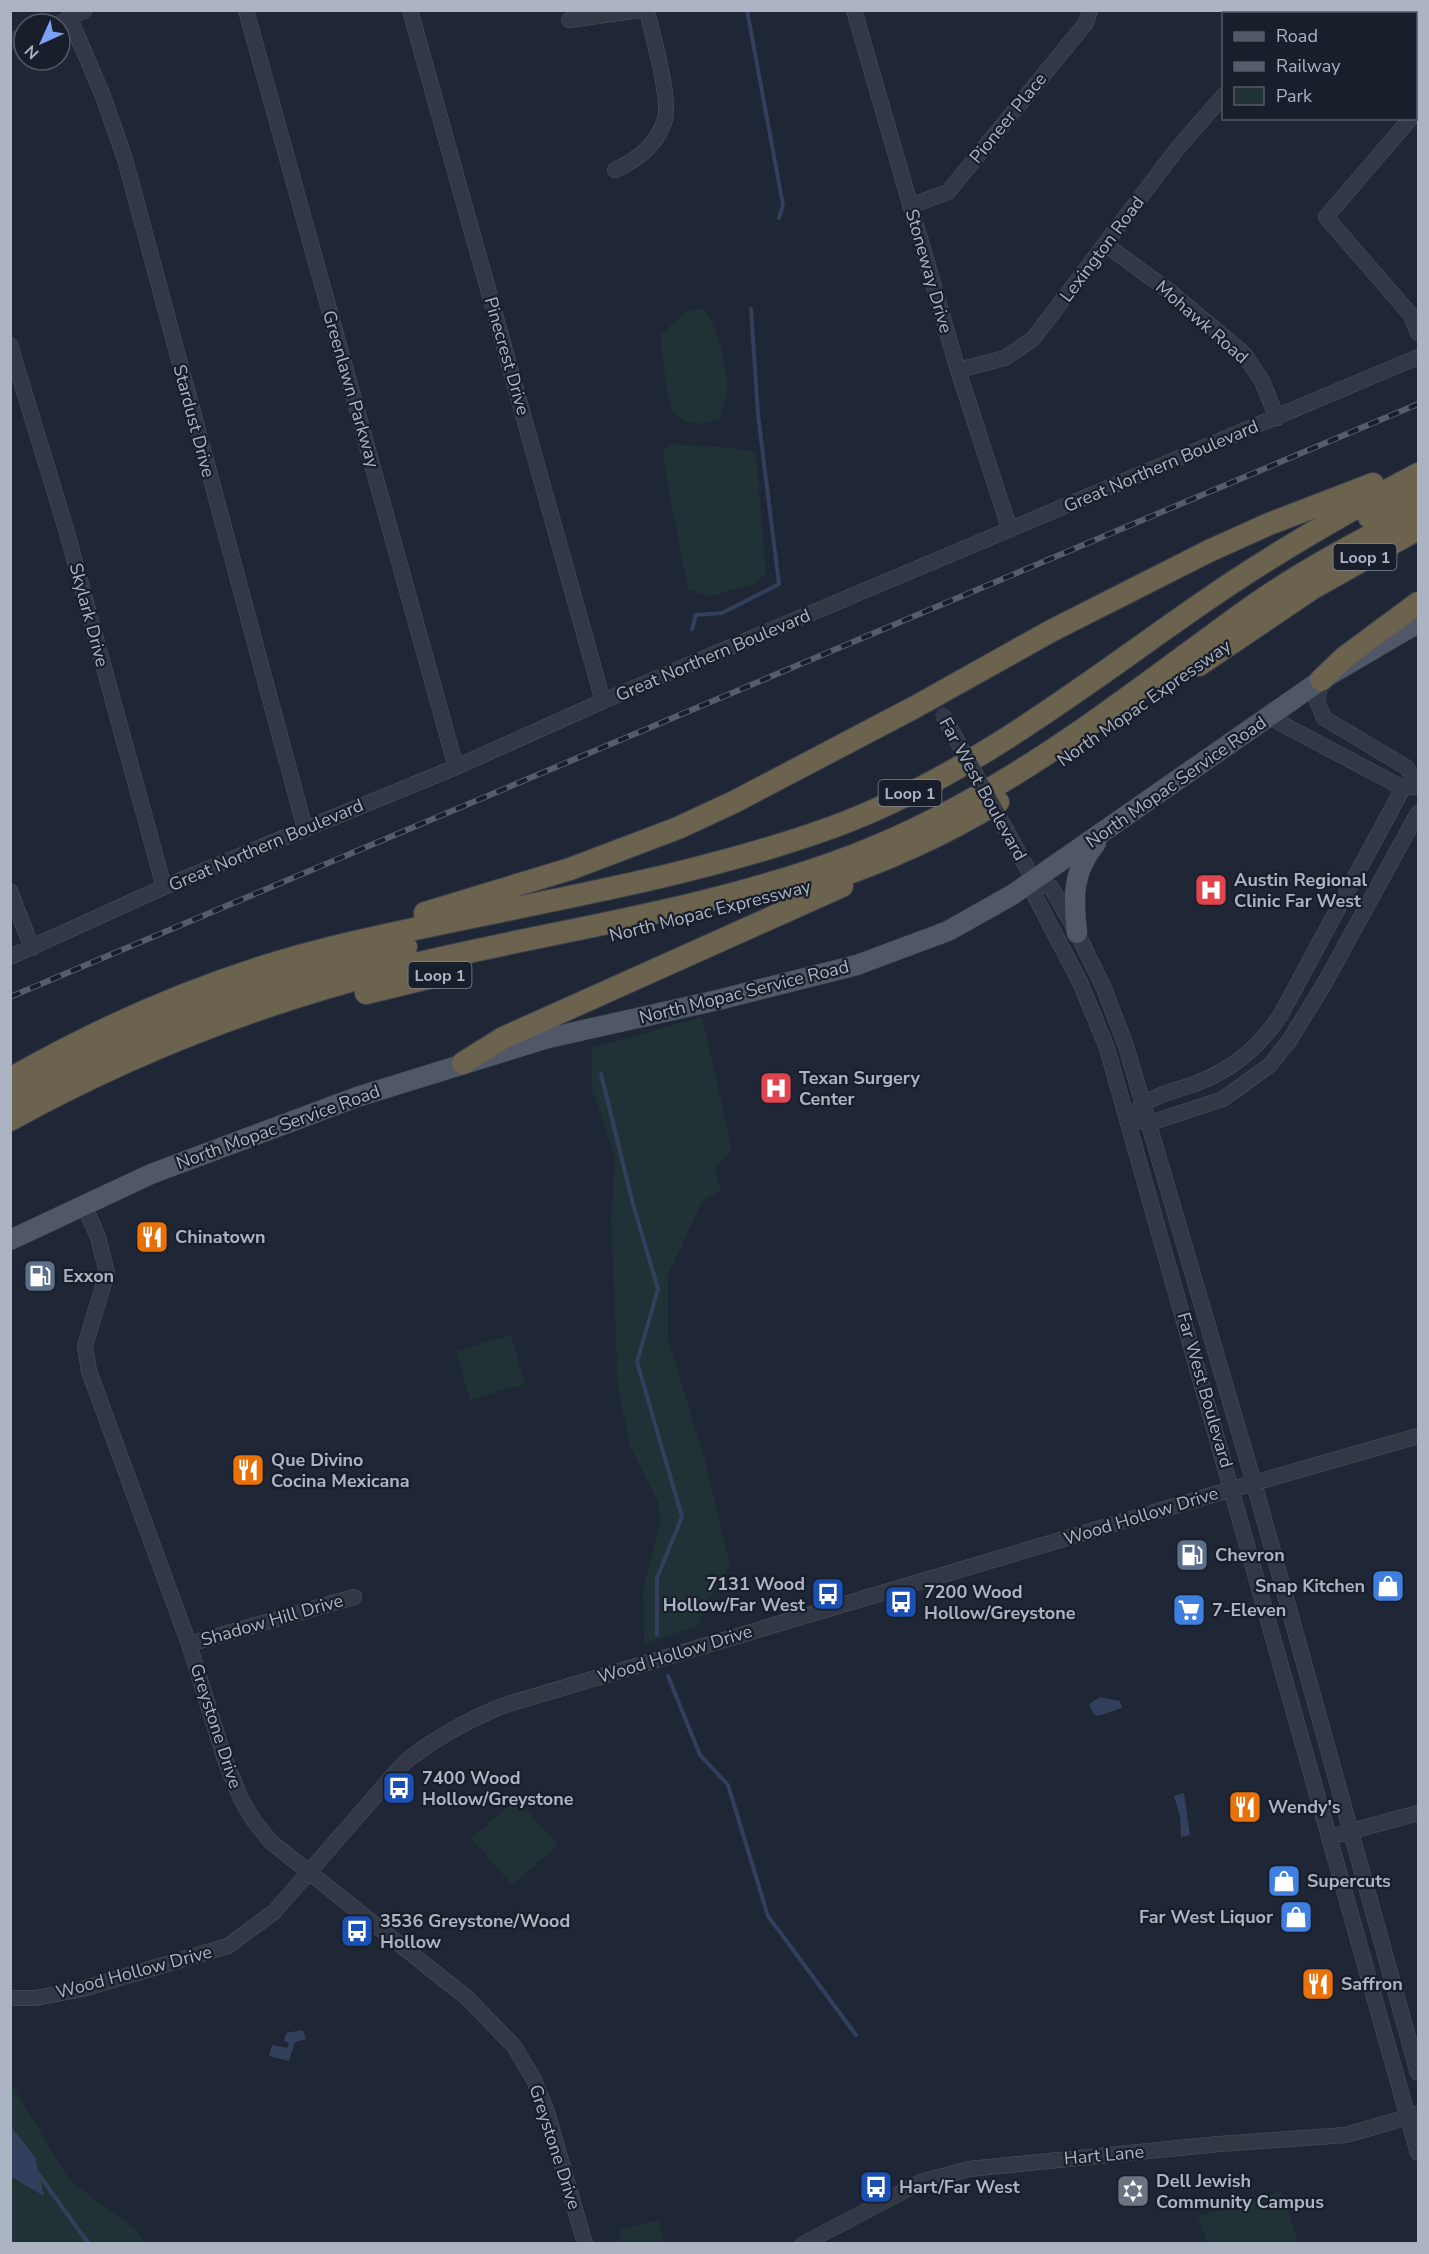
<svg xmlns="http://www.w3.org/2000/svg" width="1429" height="2254" viewBox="0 0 1429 2254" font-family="'Nunito Sans',sans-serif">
  <rect width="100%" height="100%" fill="#1f2635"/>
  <!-- green -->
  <path fill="#203236" d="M703,308c15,16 26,65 24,87 -1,8 -5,17 -7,24 -15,6 -36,9 -47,-8 -6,-9 -11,-62 -13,-76l26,-23z
    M672,444l64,4 20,4 10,122 -11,10 -45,12 -22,-6 -24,-126 -1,-15z
    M702,1017l30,131 -17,22 6,20 -18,10 -35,75v64l37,121 25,106 -23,35 -8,24 -55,19 -1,-55 18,-69 -3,-18 -28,-56 -12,-59 -7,-166 4,-64 -23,-66v-43z
    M511,1335l14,49 -55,16 -14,-49z
    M517,1799l41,46 -46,40 -41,-47z
    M11,2083l59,98 65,48 10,14h-134l-1,-66 33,18 -8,-38 -24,-31z
    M1281,2191l17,52h-91l-9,-26z
    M659,2220l5,23h-42l-4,-13z"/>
  <!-- water -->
  <path fill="#32405d" d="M1100,1697l20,4 2,7 -24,8 -4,-2 -5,-10z
    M1184,1793l6,42 -9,2 -1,-21 -6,-20z
    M303,2030l3,9 -11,3 -6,19 -20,-5 3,-11 15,3 2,-5 -5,-2 2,-8z
    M11,2126l24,31 9,39 -33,-19z"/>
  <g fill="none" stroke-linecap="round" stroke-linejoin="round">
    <!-- stream -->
    <path stroke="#32405d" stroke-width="4" d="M747,10l36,195 -4,13
      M692,629l4,-14 26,-2 57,-29 -21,-169 -7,-106
      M601,1074l32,130 25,85 -21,73 45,155 -25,61v57
      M668,1676l32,79 28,30 40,131 88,119
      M36,2171l53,73"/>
    <!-- minor casing -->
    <g stroke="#4d5361" stroke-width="16">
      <path id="minor" d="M246,10l210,757
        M410,10l193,691
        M854,10l104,360 52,160
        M1295,14l3,-4
        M70,19l33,77 22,63 180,670
        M569,20l71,-10
        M58,24l27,-14
        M10,41l14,-4
        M1411,118l-85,99 84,97 8,19
        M615,170c22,-10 43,-26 50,-51 6,-20 -13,-85 -18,-109
        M910,206l38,-14 138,-169 4,-13
        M1105,244l64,47 75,63 18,27 15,37
        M10,345l56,184 98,358
        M958,370l47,-12 28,-19 144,-190 47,-54
        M1321,680l-4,21 7,17 82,49 12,17
        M1269,717l134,71 15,-2
        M1022,859l12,22 1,15 45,86 27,66 311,1105
        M1034,881l17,6 26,46 26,53 23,60 128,437 164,590
        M10,891l22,57
        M10,957l154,-70 292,-120 147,-66 815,-344
        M1137,1110c17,-16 39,-19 60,-27 36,-14 61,-35 83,-67l123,-228
        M1140,1121l10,2 73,-24 47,-34 19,-24 34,-55 95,-173
        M84,1205l14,32 9,36 -22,73 4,25 100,273 36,116 16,39 13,22 17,21 195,155 48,49 20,34 13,32 38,132
        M189,1644l165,-47
        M1341,1834l77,-21
        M10,1998h26l46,-9 146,-43 46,-34 131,-150c30,-24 61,-41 97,-56l703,-209 213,-61
        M803,2244l118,-62 48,-13 250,-25 127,-9 72,-21"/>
    </g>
    <!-- major casing -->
    <g stroke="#3c424f" stroke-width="21">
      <path id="major" d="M1077,933c-4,-36 -5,-61 19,-90
        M10,1240l141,-66 206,-77 191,-59 170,-38 139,-35 91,-34 64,-36 309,-215 97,-57"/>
    </g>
    <!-- highway casing -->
    <g stroke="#3a404d" stroke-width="24">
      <path id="highway" d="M1369,517l49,-25
        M1199,665l114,-77 105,-59
        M1321,680l24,-23 73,-54
        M818,884c63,-21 123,-47 180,-82
        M425,913l145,-44 108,-41 56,-26 181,-95 136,-76 158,-80 60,-27 104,-40
        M366,993l70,-17
        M463,1063l40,-25 339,-152
        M10,1079c100,-57 212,-105 324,-132 166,-40 338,-62 499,-120 133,-49 244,-137 359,-217 72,-51 148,-95 226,-136
        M10,1098c124,-69 259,-120 396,-151
        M10,1120c121,-67 250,-117 384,-151 153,-38 312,-57 461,-114 150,-58 266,-154 395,-247 52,-37 111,-68 168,-97"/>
    </g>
    <!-- minor -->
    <use href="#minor" stroke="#323846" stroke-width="15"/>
    <!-- major -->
    <use href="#major" stroke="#505766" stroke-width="20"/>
    <!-- highway -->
    <use href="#highway" stroke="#6c634f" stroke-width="22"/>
    <!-- rail casing -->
    <g stroke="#545c6d" stroke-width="6">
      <path id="rail" d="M10,997l1408,-593"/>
    </g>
    <!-- rail -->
    <use href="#rail" stroke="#181e2a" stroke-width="4" stroke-dasharray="11" stroke-linecap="butt"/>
    <!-- minor-bridge casing -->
    <g stroke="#4d5361" stroke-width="16" stroke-linecap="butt">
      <path id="minor-bridge" d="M943,715l79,144"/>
    </g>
    <!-- minor-bridge -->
    <use href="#minor-bridge" stroke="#323846" stroke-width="15"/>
  </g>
  <!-- icons -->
  <defs>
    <g id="hospital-square" transform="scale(1.725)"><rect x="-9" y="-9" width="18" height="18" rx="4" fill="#e0444e" stroke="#181e2a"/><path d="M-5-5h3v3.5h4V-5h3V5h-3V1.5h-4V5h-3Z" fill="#fff"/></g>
    <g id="restaurant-square" transform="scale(1.725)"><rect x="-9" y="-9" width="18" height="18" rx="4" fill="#e8710a" stroke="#181e2a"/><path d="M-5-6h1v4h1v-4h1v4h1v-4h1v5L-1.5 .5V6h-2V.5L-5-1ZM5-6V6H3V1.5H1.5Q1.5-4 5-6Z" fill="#fff"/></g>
    <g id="fuel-square" transform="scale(1.725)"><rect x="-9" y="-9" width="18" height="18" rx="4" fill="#5c6f8a" stroke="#181e2a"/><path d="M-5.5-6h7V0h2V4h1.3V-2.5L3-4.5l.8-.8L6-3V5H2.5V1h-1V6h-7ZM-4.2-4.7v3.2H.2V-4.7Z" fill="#fff"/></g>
    <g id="shop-square" transform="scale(1.725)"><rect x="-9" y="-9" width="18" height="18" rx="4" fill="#3f7fe0" stroke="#181e2a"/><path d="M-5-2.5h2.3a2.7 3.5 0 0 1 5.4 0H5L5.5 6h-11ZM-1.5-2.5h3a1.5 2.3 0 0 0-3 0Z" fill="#fff"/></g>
    <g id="bus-square" transform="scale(1.725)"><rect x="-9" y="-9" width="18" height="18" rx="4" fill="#1a4fb4" stroke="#181e2a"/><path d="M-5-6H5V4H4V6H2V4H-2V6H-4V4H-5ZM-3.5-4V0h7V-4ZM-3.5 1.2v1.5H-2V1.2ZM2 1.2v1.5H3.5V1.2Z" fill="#fff"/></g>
    <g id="supermarket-square" transform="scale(1.725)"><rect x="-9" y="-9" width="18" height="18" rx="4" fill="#3f7fe0" stroke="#181e2a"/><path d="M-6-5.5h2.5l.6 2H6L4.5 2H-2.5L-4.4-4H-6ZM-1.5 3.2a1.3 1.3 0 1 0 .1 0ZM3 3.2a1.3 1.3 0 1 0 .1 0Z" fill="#fff"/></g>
    <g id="synagogue-square" transform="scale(1.725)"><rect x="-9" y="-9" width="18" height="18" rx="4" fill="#6b7280" stroke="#181e2a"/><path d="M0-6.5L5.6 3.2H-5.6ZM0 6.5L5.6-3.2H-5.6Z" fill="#fff"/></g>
  </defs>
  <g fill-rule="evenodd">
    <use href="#hospital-square" x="1211" y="890"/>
    <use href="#hospital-square" x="776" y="1088"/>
    <use href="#restaurant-square" x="152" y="1237"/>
    <use href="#fuel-square" x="40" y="1276"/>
    <use href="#restaurant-square" x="248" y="1470"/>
    <use href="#fuel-square" x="1192" y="1555"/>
    <use href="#shop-square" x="1388" y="1586"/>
    <use href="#bus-square" x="828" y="1594"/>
    <use href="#bus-square" x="901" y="1602"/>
    <use href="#supermarket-square" x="1189" y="1610"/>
    <use href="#bus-square" x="399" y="1788"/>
    <use href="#restaurant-square" x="1245" y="1807"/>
    <use href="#shop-square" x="1284" y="1881"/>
    <use href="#shop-square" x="1296" y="1917"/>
    <use href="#bus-square" x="357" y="1931"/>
    <use href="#restaurant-square" x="1318" y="1984"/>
    <use href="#bus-square" x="876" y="2187"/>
    <use href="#synagogue-square" x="1133" y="2191"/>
  </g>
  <g text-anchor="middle" stroke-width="4.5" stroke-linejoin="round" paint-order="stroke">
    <!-- shield labels -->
    <g fill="#181e2a" stroke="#808695" stroke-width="1.5">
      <rect x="1333.5" y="544" width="63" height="26" rx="4.5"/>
      <rect x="878.5" y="780" width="63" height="26" rx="4.5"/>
      <rect x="408.5" y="962" width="63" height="26" rx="4.5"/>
    </g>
    <g font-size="16" font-weight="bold" fill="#acb3c3">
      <text x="1365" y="563">Loop 1</text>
      <text x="910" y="799">Loop 1</text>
      <text x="440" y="981">Loop 1</text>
    </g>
    <!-- street labels -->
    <g font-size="18" fill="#acb3c3" stroke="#181e2a">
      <text transform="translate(1008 118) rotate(-51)" y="6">Pioneer Place</text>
      <text transform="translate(1102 249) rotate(-53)" y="6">Lexington Road</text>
      <text transform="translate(929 271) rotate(74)" y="6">Stoneway Drive</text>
      <text transform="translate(1202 322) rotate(41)" y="6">Mohawk Road</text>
      <text transform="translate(507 356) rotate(74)" y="6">Pinecrest Drive</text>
      <text transform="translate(351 389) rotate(74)" y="6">Greenlawn Parkway</text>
      <text transform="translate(194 421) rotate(75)" y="6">Stardust Drive</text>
      <text transform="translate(1161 466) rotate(-23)" y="6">Great Northern Boulevard</text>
      <text transform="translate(89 615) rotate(75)" y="6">Skylark Drive</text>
      <text transform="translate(713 655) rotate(-23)" y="6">Great Northern Boulevard</text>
      <text transform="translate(1144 703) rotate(-35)" y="6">North Mopac Expressway</text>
      <text transform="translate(1176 782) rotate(-35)" y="6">North Mopac Service Road</text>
      <text transform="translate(983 789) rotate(61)" y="6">Far West Boulevard</text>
      <text transform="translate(266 845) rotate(-23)" y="6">Great Northern Boulevard</text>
      <text transform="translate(710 911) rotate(-14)" y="6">North Mopac Expressway</text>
      <text transform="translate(744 992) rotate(-14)" y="6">North Mopac Service Road</text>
      <text transform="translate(278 1127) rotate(-20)" y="6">North Mopac Service Road</text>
      <text transform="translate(1205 1390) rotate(74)" y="6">Far West Boulevard</text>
      <text transform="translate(1141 1516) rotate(-17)" y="6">Wood Hollow Drive</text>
      <text transform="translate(272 1620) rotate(-16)" y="6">Shadow Hill Drive</text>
      <text transform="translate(675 1654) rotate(-17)" y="6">Wood Hollow Drive</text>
      <text transform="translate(216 1726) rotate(72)" y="6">Greystone Drive</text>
      <text transform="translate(134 1972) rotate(-15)" y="6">Wood Hollow Drive</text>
      <text transform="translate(555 2147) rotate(72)" y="6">Greystone Drive</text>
      <text transform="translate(1104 2155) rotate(-5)" y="6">Hart Lane</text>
    </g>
    <!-- poi labels -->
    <g font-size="18" font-weight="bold" fill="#acb3c3" stroke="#181e2a" text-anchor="start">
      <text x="1234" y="886">Austin Regional<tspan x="1234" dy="21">Clinic Far West</tspan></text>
      <text x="799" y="1084">Texan Surgery<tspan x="799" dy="21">Center</tspan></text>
      <text x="175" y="1243">Chinatown</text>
      <text x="63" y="1282">Exxon</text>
      <text x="271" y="1466">Que Divino<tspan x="271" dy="21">Cocina Mexicana</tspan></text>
      <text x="1215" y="1561">Chevron</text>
      <text x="805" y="1590" text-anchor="end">7131 Wood<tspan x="805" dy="21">Hollow/Far West</tspan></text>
      <text x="1365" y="1592" text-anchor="end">Snap Kitchen</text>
      <text x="924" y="1598">7200 Wood<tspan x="924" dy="21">Hollow/Greystone</tspan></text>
      <text x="1212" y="1616">7-Eleven</text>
      <text x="422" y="1784">7400 Wood<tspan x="422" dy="21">Hollow/Greystone</tspan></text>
      <text x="1268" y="1813">Wendy's</text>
      <text x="1307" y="1887">Supercuts</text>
      <text x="1273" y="1923" text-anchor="end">Far West Liquor</text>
      <text x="380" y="1927">3536 Greystone/Wood<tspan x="380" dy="21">Hollow</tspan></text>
      <text x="1341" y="1990">Saffron</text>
      <text x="1156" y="2187">Dell Jewish<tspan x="1156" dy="21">Community Campus</tspan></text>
      <text x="899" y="2193">Hart/Far West</text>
    </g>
  </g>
  <!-- border -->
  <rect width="1429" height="2254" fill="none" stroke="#acb3c3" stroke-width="24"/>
  <!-- legend -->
  <rect x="1222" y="12" width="195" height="108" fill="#181e2a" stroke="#535a67" stroke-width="1.5"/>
  <rect x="1234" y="32" width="30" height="9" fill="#505766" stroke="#535a67" stroke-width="1.5"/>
  <text x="1276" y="42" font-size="18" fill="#acb3c3">Road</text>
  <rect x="1234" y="62" width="30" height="9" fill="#545c6d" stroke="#535a67" stroke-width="1.5"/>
  <text x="1276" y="72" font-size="18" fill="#acb3c3">Railway</text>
  <rect x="1234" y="87" width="30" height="18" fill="#203236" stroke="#535a67" stroke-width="1.5"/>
  <text x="1276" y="102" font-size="18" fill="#acb3c3">Park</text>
  <!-- north arrow -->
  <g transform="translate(42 42) rotate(225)"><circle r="28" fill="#181e2a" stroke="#535a67" stroke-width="1.5"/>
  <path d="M0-4.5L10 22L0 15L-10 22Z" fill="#7ca1f8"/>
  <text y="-9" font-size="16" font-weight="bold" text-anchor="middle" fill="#acb3c3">N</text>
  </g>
</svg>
